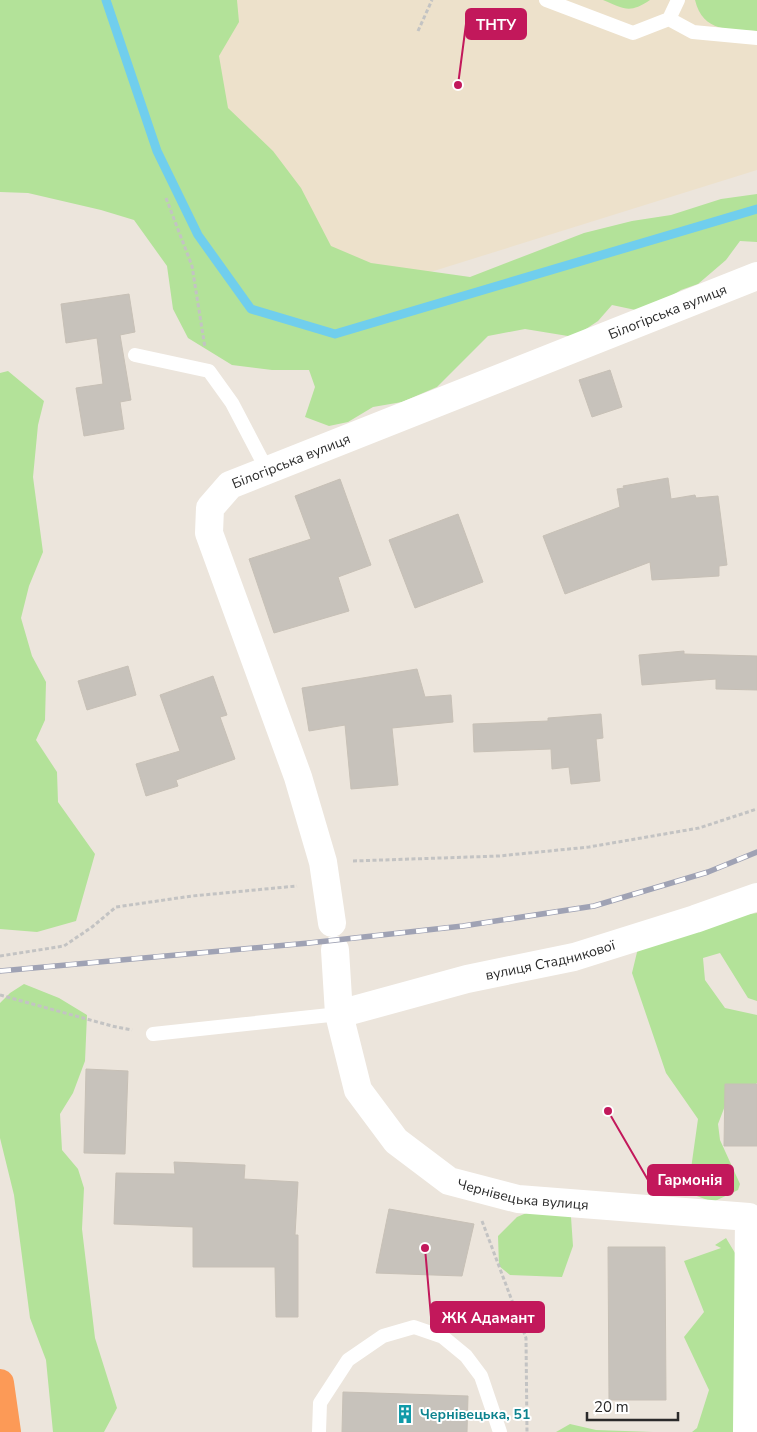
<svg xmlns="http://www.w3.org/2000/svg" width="757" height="1432" viewBox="0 0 757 1432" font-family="'Nunito Sans',sans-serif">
  <rect width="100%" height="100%" fill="#ece5dc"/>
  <!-- education -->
  <path fill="#ede1cb" d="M134,0h623v170l-432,135z"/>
  <!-- green -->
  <path fill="#b3e299" d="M0,0h237l2,22 -20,34 9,52 45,43 28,37 30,58 40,17 99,14 114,-44 48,-12 39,-6 50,-16 36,-5v48l-17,-1 -14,19 -28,24 -17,6 -36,22 -33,-7 -14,16 -24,16 -49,-8 -37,7 -51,51 -35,15 -29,5 -25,15 -19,4 -24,-9 10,-30 -6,-17h-37l-40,-5 -44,-27 -15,-29 -6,-43 -33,-46 -33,-10 -73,-17 -28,-1z
    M603,0h47c-21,14 -25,9 -47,0z
    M695,0h62v31c-27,-2 -54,2 -62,-31z
    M8,371l36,30 -6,24 -5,52 10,75 -14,34 -8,32 11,38 14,26 -1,38 -9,20 21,32 1,30 37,52 -19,67 -39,11 -37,-3v-556z
    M757,913v88l-9,-3 -28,-45 -17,5 2,22 20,28 32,7v68l-9,9 -20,6 -10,26 2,16 20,44 -2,6 -25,12 -19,-7 -5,-12 9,-64 -32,-46 -34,-100 6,-25 71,-28z
    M24,984l35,14 28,17 -2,46 -12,32 -13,21 2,36 16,19 6,19 -2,41 13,109 22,70 -13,24h-51l-7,-72 -16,-42 -16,-123 -14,-57v-135l10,-10z
    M536,1209l35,8 2,29 -11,31 -52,-2 -11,-9 -1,-30 19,-19z
    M726,1238l15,25 2,169h-51l5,-4 12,-38 -25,-53 20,-25 -20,-51 37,-13 -6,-3z
    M570,1424l26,6 57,2h-97z"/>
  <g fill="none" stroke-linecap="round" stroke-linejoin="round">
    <!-- stream -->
    <path stroke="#70ceed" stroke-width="9" d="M106,0l51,151 41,84 53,74 84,25 422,-125"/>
  </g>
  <!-- building -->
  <path fill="#c7c2bb" stroke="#c7c0b6" d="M129,294l6,38 -15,3 11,65 -11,2 4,27 -40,7 -8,-48 27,-4 -6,-46 -31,5 -5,-39z
    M610,370l12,37 -30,10 -13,-37z
    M668,478l3,21 24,-4 1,3 22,-2 9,69 -8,1v10l-67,4 -2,-18 -85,32 -22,-58 77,-29 -3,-18 7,-1 -1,-2z
    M340,479l31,86 -33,12 11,34 -75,22 -25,-74 62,-20 -16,-43z
    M458,514l25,68 -68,26 -26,-68z
    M684,651v3l73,2v34l-41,-1v-10l-74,6 -3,-30z
    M128,666l8,29 -49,15 -9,-29z
    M417,669l8,28 26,-2 2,27 -61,6 6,57 -47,4 -6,-64 -36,6 -7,-43z
    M213,676l14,39 -7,2 15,42 -59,21 2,6 -32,10 -10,-32 44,-13 -20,-56z
    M601,714l2,24 -7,1 4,42 -29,3 -2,-17 -17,2 -1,-20 -77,3 -1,-28 75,-3v-3z
    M86,1069l42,2 -3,83 -41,-1z
    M725,1084h32v62h-33z
    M174,1162l71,3 -1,14 54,3 -3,53h3v82h-22l-1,-50h-82v-40l-79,-3 2,-51 59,1z
    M389,1209l85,15 -12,52 -86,-3z
    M608,1247h57l1,153h-57z
    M343,1392l125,4 -1,36h-125z"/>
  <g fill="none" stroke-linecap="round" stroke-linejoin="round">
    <!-- path -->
    <path stroke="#c3c3c3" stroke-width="3" stroke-dasharray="4 2.5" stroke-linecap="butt" d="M418,31l14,-31
      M166,198l26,68 13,82
      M353,861l146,-5 90,-9 110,-19 58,-19
      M0,956l64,-10 28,-19 24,-20 76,-11 105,-10
      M0,995l112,31 20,4
      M482,1221l44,117 1,94"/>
    <!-- lane -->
    <path stroke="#fff" stroke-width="14" d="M546,0l87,33 36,-14 9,-19
      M669,19l24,13 64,6
      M135,355l74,16 23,32 35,67
      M153,1034l186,-20
      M319,1432l1,-29 28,-43 35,-24 31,-9 29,10 23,19 15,20 19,56"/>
    <!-- street -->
    <g stroke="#fff" stroke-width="28">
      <path id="s1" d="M332,923l-9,-61 -25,-85 -89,-244 1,-25 20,-23 527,-209"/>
      <path id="s2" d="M335,950l4,64 19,76 38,51 53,40 69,18 231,18 -2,215"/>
      <path id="s3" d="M339,1014l128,-35 107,-22 121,-38 62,-22"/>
    </g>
    <!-- highway -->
    <path stroke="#fc9a57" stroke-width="28" d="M0,1383l7,49"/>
    <!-- rail casing -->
    <g stroke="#9fa2b4" stroke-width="5.5">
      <path id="rail" d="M0,971l309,-28 154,-17 131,-20 114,-34 49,-20"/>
    </g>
    <!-- rail -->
    <use href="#rail" stroke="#fff" stroke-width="4" stroke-dasharray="11" stroke-linecap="butt"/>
  </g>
  <!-- icons -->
  <defs>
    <g id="building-bare" transform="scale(1.5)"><path d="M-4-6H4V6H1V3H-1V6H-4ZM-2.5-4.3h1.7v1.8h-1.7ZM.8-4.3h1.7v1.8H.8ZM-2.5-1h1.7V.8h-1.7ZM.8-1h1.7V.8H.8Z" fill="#0f9aa8" stroke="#fff" stroke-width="2.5" paint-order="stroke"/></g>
  </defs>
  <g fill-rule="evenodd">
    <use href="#building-bare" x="405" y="1414"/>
  </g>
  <g text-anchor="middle" stroke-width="4" stroke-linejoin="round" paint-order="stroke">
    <!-- street labels -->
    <g font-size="14" fill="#2a2a2a" stroke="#fff">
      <text dy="5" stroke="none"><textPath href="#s1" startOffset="936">Білогірська вулиця</textPath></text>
      <text dy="5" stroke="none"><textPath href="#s1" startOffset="531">Білогірська вулиця</textPath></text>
      <text dy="5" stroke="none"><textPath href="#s3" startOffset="218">вулиця Стадникової</textPath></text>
      <text dy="5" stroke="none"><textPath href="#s2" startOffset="348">Чернівецька вулиця</textPath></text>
    </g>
    <!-- culture labels -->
    <g font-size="14" font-weight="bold" fill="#0d838f" stroke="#fff" text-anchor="start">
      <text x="420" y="1419">Чернівецька, 51</text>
    </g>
  </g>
  <!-- callouts -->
  <path fill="none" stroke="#c2185b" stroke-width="2" d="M458 85L466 24M608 1111L648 1180M425 1248L431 1317"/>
  <g fill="#c2185b" stroke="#fff" stroke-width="2">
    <circle cx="458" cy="85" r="5"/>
    <circle cx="608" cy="1111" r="5"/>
    <circle cx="425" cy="1248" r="5"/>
  </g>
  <g fill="#c2185b" stroke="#c2185b" stroke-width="2">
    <rect x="466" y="9" width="60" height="30" rx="5"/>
    <rect x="648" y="1165" width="85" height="30" rx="5"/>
    <rect x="431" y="1302" width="113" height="30" rx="5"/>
  </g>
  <g font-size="15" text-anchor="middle" font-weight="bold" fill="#fff">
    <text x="496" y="30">ТНТУ</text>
    <text x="690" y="1185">Гармонія</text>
    <text x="488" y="1323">ЖК Адамант</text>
  </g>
  <!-- scale -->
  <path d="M587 1412v8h91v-8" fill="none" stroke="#2a2a2a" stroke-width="2.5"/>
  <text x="594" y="1412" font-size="15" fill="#2a2a2a" stroke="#ffffff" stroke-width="4" paint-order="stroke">20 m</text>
</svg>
